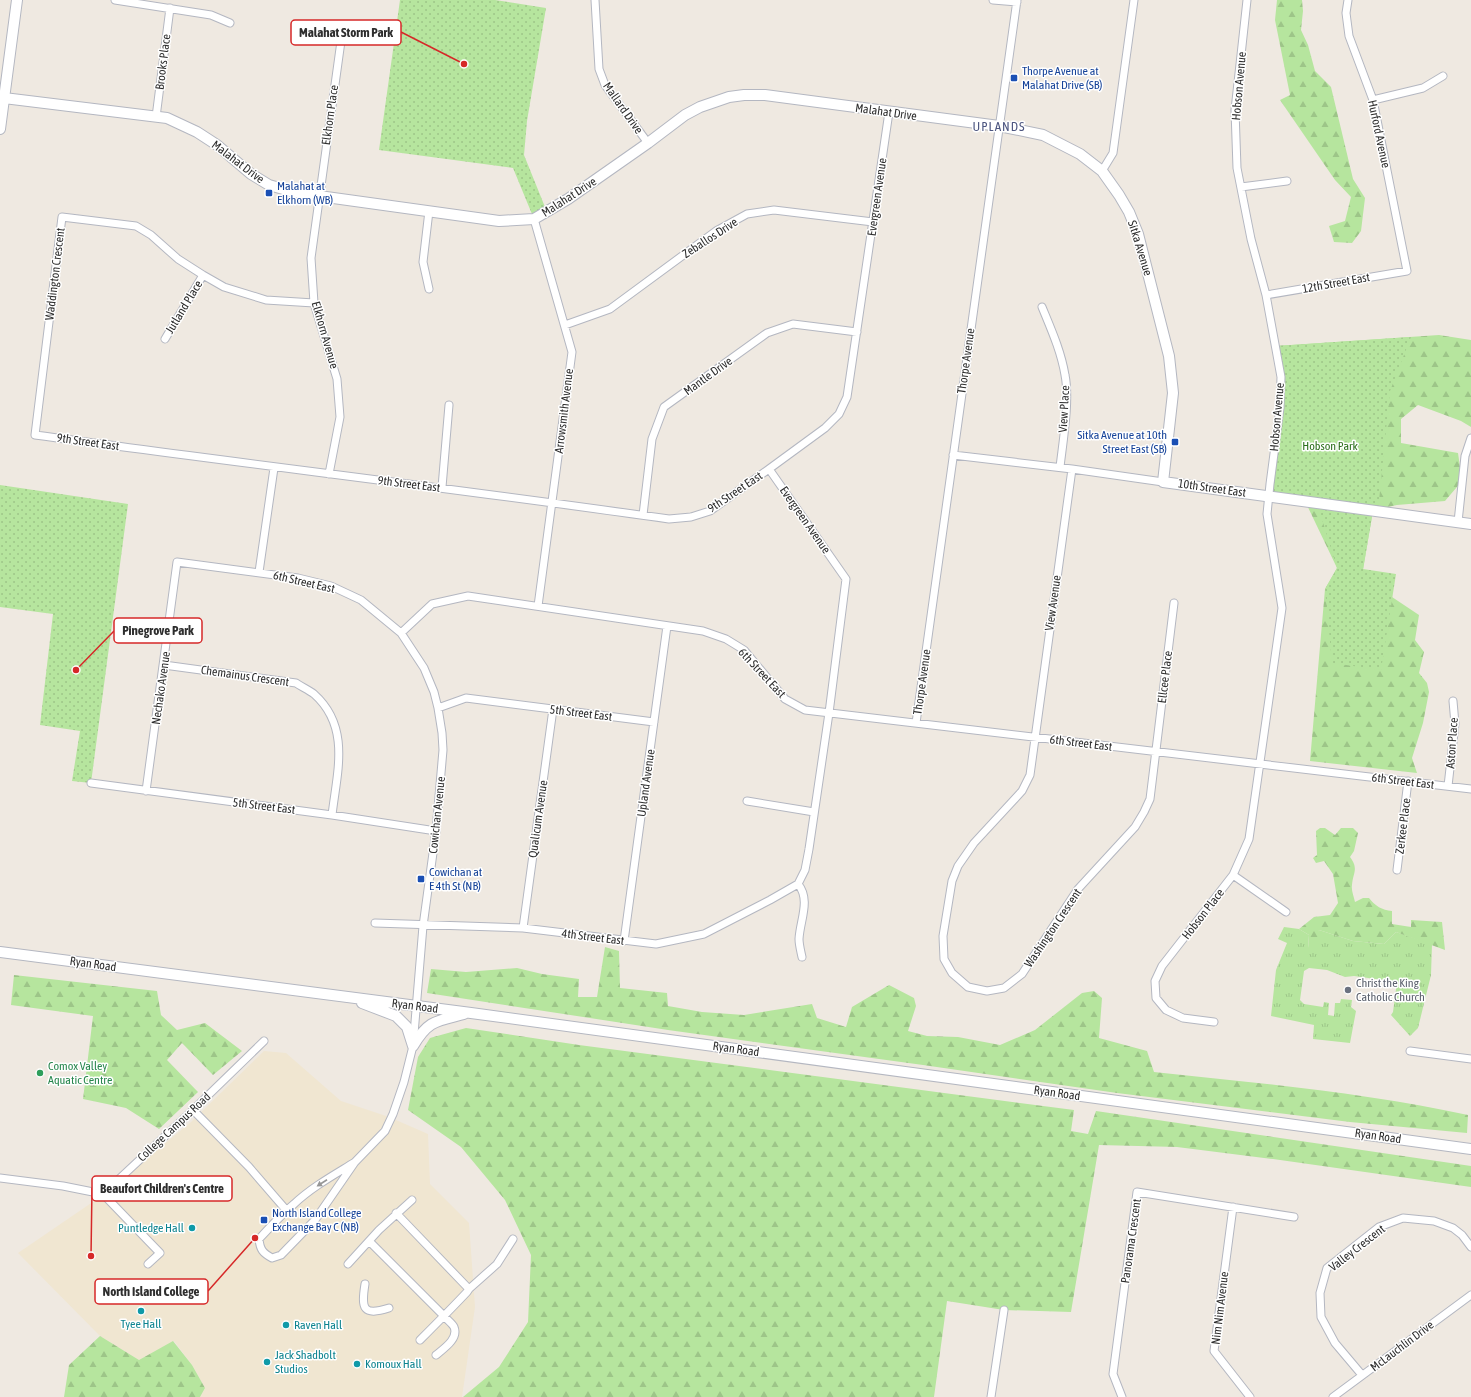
<svg xmlns="http://www.w3.org/2000/svg" width="1471" height="1397" viewBox="0 0 1471 1397" font-family="'Asap Condensed',sans-serif">
  <defs>
    <pattern id="grass-tufts" width="24" height="20" patternUnits="userSpaceOnUse"><rect width="24" height="20" fill="#b6e59e"/><path d="M3 7l-1-3M5 7V3M7 7l1-3M15 17l-1-3M17 17v-4M19 17l1-3" fill="none" stroke="#9dc588"/></pattern>
    <pattern id="forest-firs" width="22" height="20" patternUnits="userSpaceOnUse"><rect width="22" height="20" fill="#b6e59e"/><path d="M5 1l3.5 6h-7zM16 11l3.5 6h-7z" fill="#9dc588"/></pattern>
    <pattern id="park-dots" width="8" height="8" patternUnits="userSpaceOnUse"><rect width="8" height="8" fill="#b6e59e"/><path d="M2 2h.1M6 6h.1" fill="none" stroke="#9dc588" stroke-width="1.8" stroke-linecap="round"/></pattern>
  </defs>
  <rect width="100%" height="100%" fill="#efe9e1"/>
  <!-- education -->
  <path fill="#f0e6d1" d="M264,1051l22,2 55,48 48,16 39,17 2,50 39,39 6,84 -13,90h-262l5,-9 -13,-23 -18,-24 -35,19 -39,-24 -82,-83 82,-56 91,-75z"/>
  <!-- grass -->
  <path fill="url(#grass-tufts)" d="M1284,927l15,2 10,6 -1,13 11,-18 34,11 31,3 12,-12 36,12 -1,31 -13,53 -8,8 -19,-21 2,-3 4,-30 -43,-6 -9,1 -18,-7 -18,-2 -5,3 -4,29 4,4 19,3 1,-5 5,1 -1,12 6,1 1,-13h5l1,-4 11,1 -1,7 5,4 -6,32 -37,-4 1,-14 -43,-9 5,-46 11,-27 -9,-4z"/>
  <!-- forest -->
  <path fill="url(#forest-firs)" d="M1277,0h25l1,11 -2,19 7,15 7,26 16,16 22,92 12,19 -4,33 -9,12 -18,-1 -5,-16 16,-5 6,-24 -16,-17 -55,-80 10,-5 -15,-75z
    M1439,335l32,5v87l-10,-6 -43,-16 -17,14v24l57,10 4,28 -17,20 -48,4 -24,5 -10,60 29,27 27,18 -4,25 9,12 -5,21 8,10 2,9 -6,31 -11,35 5,15 -107,-12 15,-172 12,-21 -32,-67 -29,-155z
    M1320,828h5l10,7 6,-7h12l5,5 -4,18 -4,6c9,12 3,15 2,28 -1,5 2,12 3,17l8,-4h6c6,8 13,12 23,13v13l19,3v-7l31,2 3,28 -49,-18 -12,12 -31,-3 -34,-11 -3,18 -8,1 1,-14 -10,-6 15,-12 16,-2 8,-12 -5,-29 -9,-13 -8,2 -3,-5 4,-3 -1,-24z
    M605,947l14,4 1,37 47,5 1,13 34,6 42,3 68,-11 5,14 29,9 6,-20 37,-22 25,13 2,8 -8,25 19,5 31,1 42,8 35,-15 47,-37 12,-2 8,7 -3,40 48,13 7,21c105,11 211,21 314,43l-1,18 -117,-11 -233,-29 -194,-28 -255,-35 -241,-37 4,-24 35,3 51,-4 25,6 37,5 -1,18h19z
    M14,975l143,16 4,24 16,15 28,-7 37,28 -29,24 -31,-32 -15,17 31,32 -39,37 -33,-21 -43,-9 10,-83 -82,-11z
    M466,1028l113,17 495,65 -3,21 17,3 8,-23 375,55v21l-198,-28 -96,-12 -78,-2 -28,167 -67,-2 -57,-9 -13,96h-471l36,-30 29,-45 3,-67 -26,-55 -44,-53 -53,-37 10,-53 12,-19z
    M100,1336l39,24 34,-19 19,24 13,23 -5,9h-136l5,-32z"/>
  <!-- park -->
  <path fill="url(#park-dots)" d="M400,0h95l51,8 -19,113 -3,34 23,57 -13,7 -21,-51 -134,-18z
    M1411,337l-21,54 -12,120h-5l-10,58 33,5 -15,96 -49,-7 -7,-74 12,-21 -20,-65 -48,-7 11,-88 -4,-62z
    M0,485l128,19 -37,279 -19,-2 8,-50 -40,-6 13,-111 -53,-7z"/>
  <g fill="none" stroke-linecap="round" stroke-linejoin="round">
    <!-- street casing -->
    <g stroke="#b4b7c1" stroke-width="9">
      <path id="street" d="M115,0l96,15 19,8
        M595,0l4,69 6,16 43,58
        M993,0l24,2
        M1373,100l50,-12 20,-12
        M156,117l14,-109
        M1102,171l11,-18 21,-153
        M1241,187l46,-6
        M429,211l-6,51 6,27
        M534,219l38,133 -34,254
        M1266,295l141,-24 -34,-171 -24,-64 -3,-23 2,-13
        M314,303l-48,-3 -42,-13 -21,-12 -25,-16 -27,-24 -15,-9 -74,-9 -27,218c211,29 423,54 634,84l22,-2 19,-6 59,-42
        M1042,307c9,22 19,44 23,68 5,25 -2,66 -5,92
        M565,325l45,-16 106,-78 31,-17 27,-4 99,12
        M165,339l38,-64
        M953,455l119,14 91,13
        M1072,469l-42,306 -8,16 -48,52 -16,23 -6,15 -9,55 1,23 8,14 16,14 19,4 17,-3 18,-14 56,-85 57,-62 9,-15 6,-13 24,-196
        M329,474l11,-57 -3,-38 -23,-76 -3,-45 31,-224
        M442,487l7,-82
        M643,515l9,-76 12,-32 103,-74 26,-9 64,8
        M1458,522l7,-66 6,-18
        M259,572l15,-104
        M401,633l31,-29 36,-8 235,35 23,8 18,11 41,49 20,11 666,79
        M164,665l132,18c6,4 13,7 18,11 37,33 23,78 18,121
        M438,708l28,-10 188,24
        M916,723l101,-723
        M91,783l241,32 104,16
        M1448,786l7,-62 -2,-23
        M146,791l31,-229 121,16 33,8 30,14 40,33 23,35 10,24 4,16 4,25 1,17 -7,81 -13,95 -10,120 -9,36 -11,32 -8,17 -30,31 -40,58 -34,35 -9,3c-9,-5 -12,-8 -13,-19 11,-12 22,-24 35,-35 18,-17 40,-29 61,-42
        M747,801l67,11
        M1397,870l11,-89
        M1233,875l53,37
        M375,923l148,5 133,16 48,-10 66,-34 28,-16
        M523,928l30,-219
        M624,941l43,-315
        M802,957c-1,-5 -3,-12 -3,-18 1,-19 12,-39 -1,-55l7,-14 4,-21 20,-136 17,-134 -77,-110 56,-41 14,-14 8,-17 42,-285
        M1214,1022l-31,-4 -17,-8 -10,-12 -1,-17 7,-15 71,-91 16,-36 33,-231 -15,-94 3,-30 10,-76 1,-31 -15,-82 -15,-56 -14,-71 -2,-58 12,-110
        M1410,1051l61,8
        M193,1110l56,57 38,44
        M0,1178l63,8 40,8
        M103,1194l90,-84 71,-69
        M103,1194l57,59 -12,11
        M1233,1207l-19,144 36,46
        M396,1213l73,76
        M369,1241l74,74c3,4 9,8 11,12 5,12 -11,22 -18,28
        M348,1264l31,-34 33,-30
        M365,1284c-4,25 -2,32 24,24
        M420,1340c16,-16 32,-32 47,-48l2,-3 28,-25 16,-25
        M1362,1375l-27,-32 -14,-26 -1,-24 7,-25 52,-41 24,-9 31,3 19,7 9,7 9,12
        M991,1397l13,-87
        M1122,1397l-9,-23 24,-182 157,25
        M1333,1397l138,-102"/>
    </g>
    <!-- secondary casing -->
    <g stroke="#b4b7c1" stroke-width="12">
      <path id="secondary" d="M4,98l163,20 30,14 20,13 34,29 18,11 21,6 29,5 180,25 35,-2 34,-20 80,-56 37,-28 15,-8 29,-10 15,-2h21l234,31 44,9 37,19 22,17 17,24 10,17 9,22 31,122 4,37 -10,89 308,42
        M0,129l17,-129
        M0,952l471,61 1000,136
        M362,1003l34,13 11,11 6,19
        M413,1046c15,-26 24,-25 51,-32"/>
    </g>
    <!-- street -->
    <use href="#street" stroke="#fff" stroke-width="7"/>
    <!-- secondary -->
    <use href="#secondary" stroke="#fff" stroke-width="10"/>
  </g>
  <!-- one-way arrows -->
  <defs><path id="oneway-solid" d="M-6-.8H1V-3.2L6.5 0L1 3.2V.8H-6Z"/></defs>
  <use fill="#969696" href="#oneway-solid" transform="translate(322 1183) rotate(147)"/>
  <!-- markers -->
  <g fill="#1a4fb4" stroke="#fff" stroke-width="1.5">
    <rect x="1010" y="74" width="8" height="8" rx="2"/>
    <rect x="265" y="189" width="8" height="8" rx="2"/>
    <rect x="1171" y="438" width="8" height="8" rx="2"/>
    <rect x="417" y="875" width="8" height="8" rx="2"/>
    <rect x="260" y="1216" width="8" height="8" rx="2"/>
  </g>
  <circle fill="#6b7280" stroke="#fff" stroke-width="1.5" cx="1348" cy="990" r="4"/>
  <circle fill="#2e9e5b" stroke="#fff" stroke-width="1.5" cx="40" cy="1073" r="4"/>
  <g fill="#0f9aa8" stroke="#fff" stroke-width="1.5">
    <circle cx="192" cy="1228" r="4"/>
    <circle cx="141" cy="1311" r="4"/>
    <circle cx="286" cy="1325" r="4"/>
    <circle cx="267" cy="1362" r="4"/>
    <circle cx="357" cy="1364" r="4"/>
  </g>
  <g text-anchor="middle" stroke-width="3" stroke-linejoin="round" paint-order="stroke">
    <!-- street labels -->
    <g font-size="12" fill="#2e2e2e" stroke="#fff">
      <text transform="translate(163 62) rotate(-83)" y="4">Brooks Place</text>
      <text transform="translate(1239 86) rotate(-85)" y="4">Hobson Avenue</text>
      <text transform="translate(623 108) rotate(55)" y="4">Mallard Drive</text>
      <text transform="translate(886 112) rotate(8)" y="4">Malahat Drive</text>
      <text transform="translate(330 115) rotate(-82)" y="4">Elkhorn Place</text>
      <text transform="translate(1379 134) rotate(78)" y="4">Hurford Avenue</text>
      <text transform="translate(238 162) rotate(37)" y="4">Malahat Drive</text>
      <text transform="translate(569 197) rotate(-33)" y="4">Malahat Drive</text>
      <text transform="translate(877 197) rotate(-82)" y="4">Evergreen Avenue</text>
      <text transform="translate(710 238) rotate(-33)" y="4">Zeballos Drive</text>
      <text transform="translate(1140 248) rotate(73)" y="4">Sitka Avenue</text>
      <text transform="translate(55 274) rotate(-83)" y="4">Waddington Crescent</text>
      <text transform="translate(1336 283) rotate(-10)" y="4">12th Street East</text>
      <text transform="translate(184 307) rotate(-59)" y="4">Jutland Place</text>
      <text transform="translate(325 335) rotate(74)" y="4">Elkhorn Avenue</text>
      <text transform="translate(966 361) rotate(-82)" y="4">Thorpe Avenue</text>
      <text transform="translate(708 376) rotate(-36)" y="4">Mantle Drive</text>
      <text transform="translate(1064 409) rotate(-87)" y="4">View Place</text>
      <text transform="translate(564 411) rotate(-83)" y="4">Arrowsmith Avenue</text>
      <text transform="translate(1277 417) rotate(-85)" y="4">Hobson Avenue</text>
      <text transform="translate(88 442) rotate(8)" y="4">9th Street East</text>
      <text transform="translate(409 484) rotate(7)" y="4">9th Street East</text>
      <text transform="translate(1212 488) rotate(8)" y="4">10th Street East</text>
      <text transform="translate(735 492) rotate(-34)" y="4">9th Street East</text>
      <text transform="translate(805 520) rotate(55)" y="4">Evergreen Avenue</text>
      <text transform="translate(304 582) rotate(13)" y="4">6th Street East</text>
      <text transform="translate(1053 603) rotate(-82)" y="4">View Avenue</text>
      <text transform="translate(762 673) rotate(47)" y="4">6th Street East</text>
      <text transform="translate(245 676) rotate(8)" y="4">Chemainus Crescent</text>
      <text transform="translate(1165 677) rotate(-83)" y="4">Ellcee Place</text>
      <text transform="translate(922 682) rotate(-82)" y="4">Thorpe Avenue</text>
      <text transform="translate(161 688) rotate(-82)" y="4">Nechako Avenue</text>
      <text transform="translate(581 713) rotate(7)" y="4">5th Street East</text>
      <text transform="translate(1081 743) rotate(7)" y="4">6th Street East</text>
      <text transform="translate(1452 743) rotate(-86)" y="4">Aston Place</text>
      <text transform="translate(1403 781) rotate(7)" y="4">6th Street East</text>
      <text transform="translate(646 783) rotate(-82)" y="4">Upland Avenue</text>
      <text transform="translate(264 806) rotate(7)" y="4">5th Street East</text>
      <text transform="translate(437 815) rotate(-84)" y="4">Cowichan Avenue</text>
      <text transform="translate(538 819) rotate(-82)" y="4">Qualicum Avenue</text>
      <text transform="translate(1403 826) rotate(-83)" y="4">Zerkee Place</text>
      <text transform="translate(1203 914) rotate(-52)" y="4">Hobson Place</text>
      <text transform="translate(1053 928) rotate(-56)" y="4">Washington Crescent</text>
      <text transform="translate(593 937) rotate(7)" y="4">4th Street East</text>
      <text transform="translate(93 964) rotate(8)" y="4">Ryan Road</text>
      <text transform="translate(415 1006) rotate(7)" y="4">Ryan Road</text>
      <text transform="translate(736 1049) rotate(8)" y="4">Ryan Road</text>
      <text transform="translate(1057 1093) rotate(8)" y="4">Ryan Road</text>
      <text transform="translate(174 1127) rotate(-43)" y="4">College Campus Road</text>
      <text transform="translate(1378 1136) rotate(8)" y="4">Ryan Road</text>
      <text transform="translate(1131 1241) rotate(-82)" y="4">Panorama Crescent</text>
      <text transform="translate(1357 1248) rotate(-38)" y="4">Valley Crescent</text>
      <text transform="translate(1220 1308) rotate(-83)" y="4">Nim Nim Avenue</text>
      <text transform="translate(1402 1346) rotate(-37)" y="4">McLauchlin Drive</text>
    </g>
    <!-- transit labels -->
    <g font-size="12" fill="#164399" stroke="#fff" text-anchor="start">
      <text x="1022" y="75">Thorpe Avenue at<tspan x="1022" dy="14">Malahat Drive (SB)</tspan></text>
      <text x="277" y="190">Malahat at<tspan x="277" dy="14">Elkhorn (WB)</tspan></text>
      <text x="1167" y="439" text-anchor="end">Sitka Avenue at 10th<tspan x="1167" dy="14">Street East (SB)</tspan></text>
      <text x="429" y="876">Cowichan at<tspan x="429" dy="14">E 4th St (NB)</tspan></text>
      <text x="272" y="1217">North Island College<tspan x="272" dy="14">Exchange Bay C (NB)</tspan></text>
    </g>
    <!-- park labels -->
    <g font-size="12" fill="#2c6e1b" stroke="#fff">
      <text x="1330" y="450">Hobson Park</text>
    </g>
    <!-- worship labels -->
    <g font-size="12" fill="#5b616d" stroke="#fff" text-anchor="start">
      <text x="1356" y="987">Christ the King<tspan x="1356" dy="14">Catholic Church</tspan></text>
    </g>
    <!-- leisure labels -->
    <g font-size="12" fill="#27864d" stroke="#fff" text-anchor="start">
      <text x="48" y="1070">Comox Valley<tspan x="48" dy="14">Aquatic Centre</tspan></text>
    </g>
    <!-- culture labels -->
    <g font-size="12" fill="#0d838f" stroke="#fff" text-anchor="start">
      <text x="184" y="1232" text-anchor="end">Puntledge Hall</text>
      <text x="141" y="1328" text-anchor="middle">Tyee Hall</text>
      <text x="294" y="1329">Raven Hall</text>
      <text x="275" y="1359">Jack Shadbolt<tspan x="275" dy="14">Studios</tspan></text>
      <text x="365" y="1368">Komoux Hall</text>
    </g>
    <!-- neighbourhood labels -->
    <g font-size="13" letter-spacing="1" fill="#4d5680" stroke="#fff">
      <text x="999" y="131">UPLANDS</text>
    </g>
  </g>
  <!-- callouts -->
  <path fill="none" stroke="#d62828" stroke-width="1.5" d="M464 64L401 32M76 670L114 631M91 1256L92 1188M255 1238L208 1291"/>
  <g fill="#d62828" stroke="#fff" stroke-width="1.5">
    <circle cx="464" cy="64" r="4"/>
    <circle cx="76" cy="670" r="4"/>
    <circle cx="91" cy="1256" r="4"/>
    <circle cx="255" cy="1238" r="4"/>
  </g>
  <g fill="#fff" stroke="#d62828" stroke-width="1.5">
    <rect x="291" y="20" width="110" height="25" rx="4"/>
    <rect x="114" y="618" width="88" height="25" rx="4"/>
    <rect x="92" y="1176" width="140" height="25" rx="4"/>
    <rect x="95" y="1279" width="113" height="25" rx="4"/>
  </g>
  <g font-size="13" text-anchor="middle" font-weight="bold" fill="#2e2e2e">
    <text x="346" y="37">Malahat Storm Park</text>
    <text x="158" y="635">Pinegrove Park</text>
    <text x="162" y="1193">Beaufort Children's Centre</text>
    <text x="151" y="1296">North Island College</text>
  </g>
</svg>
